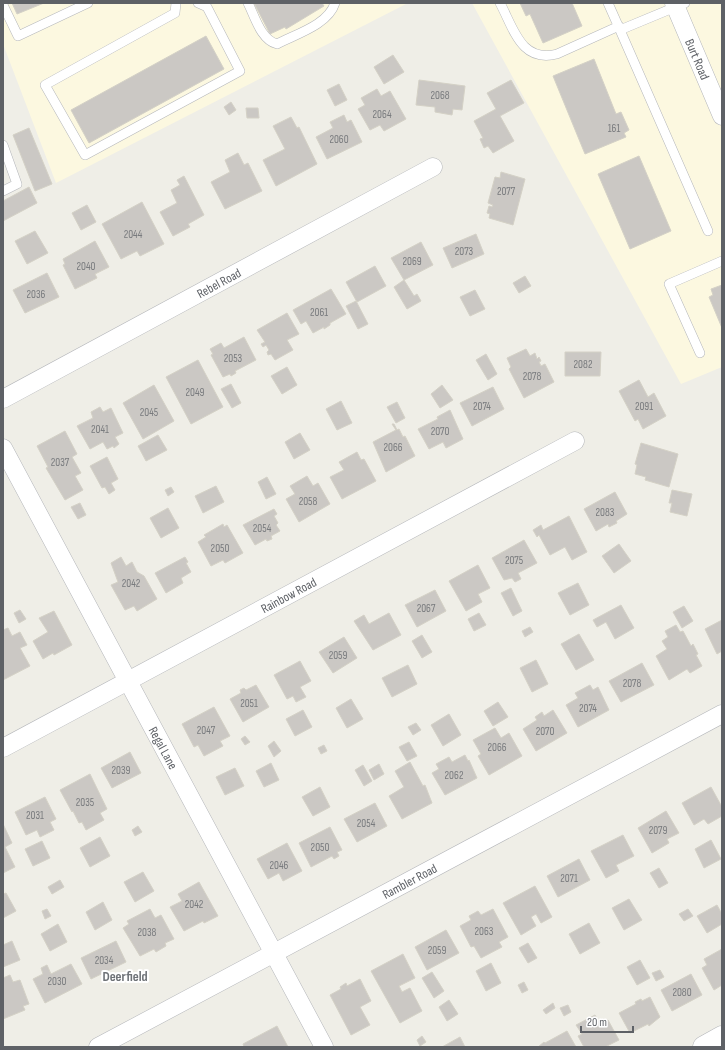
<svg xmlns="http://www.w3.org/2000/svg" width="725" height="1050" viewBox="0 0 725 1050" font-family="'Sofia Sans Condensed',sans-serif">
  <rect width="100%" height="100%" fill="#efeee7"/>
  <!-- commercial -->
  <path fill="#fcf8e0" d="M3,3h405l-352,180 -53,-139z
    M472,3h250v364l-41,17z"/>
  <!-- building -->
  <path fill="#cbc8c4" stroke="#d4d1c6" d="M12,3h32l-27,11z
    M254,3h68l2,3 -38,23 -1,-2 -15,7z
    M520,3h52l10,23 -39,17 -13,-29 -4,2z
    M206,36l18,33 -135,74 -18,-33z
    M393,55l11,17 -20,12 -10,-17z
    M594,59l22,55 5,-2 8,18 -5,3 2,4 -41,17 -32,-78z
    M419,80l46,6 -3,24 -9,-1 -1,6 -17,-3v-5l-19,-2z
    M511,80l13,23 -24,13 14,25 -21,12 -5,-7 -4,2 -4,-9 3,-1 -9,-17 22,-12 -9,-16z
    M339,84l8,16 -12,6 -8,-16z
    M377,89l4,7 9,-5 16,28 -22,12 -4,-6 -10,5 -12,-21 7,-4 -4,-7z
    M231,102l5,8 -7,5 -5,-8z
    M258,108l1,10h-12l-1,-10z
    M344,115l3,7 4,-2 11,22 -35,17 -11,-22 17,-9 -3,-6z
    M291,117l6,11 2,-1 18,37 -41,22 -13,-26 22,-11 -12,-23z
    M29,128l23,56 -17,7 -22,-56z
    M238,153l6,12 4,-2 14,28 -37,18 -14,-27 19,-10 -5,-12z
    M639,156l32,75 -41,18 -32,-75z
    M501,172l24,7 -12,46 -24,-7 1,-4 -3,-1 2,-7 3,1 1,-2 -5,-2 7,-26 5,1z
    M184,176l20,39 -16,9 2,3 -17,9 -13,-24 17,-9 -6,-13 9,-5 -3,-5z
    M29,187l8,16 -34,18v-20z
    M142,202l22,42 -24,12 -3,-5 -16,8 -19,-35z
    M87,205l9,17 -15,8 -9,-17z
    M35,231l13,22 -21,11 -12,-23z
    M476,234l8,20 -32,14 -9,-20z
    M95,241l14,26 -14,7 2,4 -22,11 -12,-24 2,-1 -2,-5z
    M421,242l12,23 -29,15 -13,-22z
    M375,266l11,20 -29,16 -11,-20z
    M47,273l12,24 -34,16 -12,-23z
    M525,276l6,10 -12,7 -6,-10z
    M404,280l10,16 3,-2 4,7 -14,8 -13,-22z
    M722,285v43l-13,-31 4,-2 -2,-6z
    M331,289l15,25 -16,9v2l-6,4v-2l-11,6 -7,-12 -5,3 -8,-14z
    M475,290l10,19 -15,7 -10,-19z
    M356,301l12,23 -10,5 -12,-23z
    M287,313l12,21 -12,6 6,10 -18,10 -4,-6 -3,1 -1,-3 2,-2 -3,-5 -3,2 -2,-3 4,-2 -8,-12z
    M244,337l12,23 -21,11 1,2 -5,3 -1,-2 -7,3 -12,-22 2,-1 -3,-5 11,-6 3,5z
    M526,349l4,7 5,-3 2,6 2,-2 2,4 -2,1 2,4 4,-2 9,18 -30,16 -15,-29 2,-2 -4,-9z
    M565,352h36l-1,24h-35z
    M486,354l11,20 -9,6 -12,-20z
    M198,360l25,47 -32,17 -25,-47z
    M287,367l10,18 -15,9 -11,-18z
    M639,380l9,17 6,-4 12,23 -23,13 -5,-10 -3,2 -16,-30z
    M231,384l10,19 -9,5 -11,-19z
    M154,385l20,36 -31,18 -20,-36z
    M442,385l11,15 -13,8 -9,-14z
    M493,387l11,22 -32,17 -12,-23z
    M341,401l11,22 -15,7 -11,-21z
    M397,402l8,16 -9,5 -9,-16z
    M100,407l3,5 8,-4 12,25 -8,4 4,7 -5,4 -1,-2 -6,3 -4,-7 -13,7 -13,-23 16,-8 -2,-6z
    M450,410l13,29 -17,9 -3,-6 -14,7 -11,-20 20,-10 -1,-2z
    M392,424h2l3,6 2,-1 4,8 2,-1 10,20 -29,16 -13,-30 23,-12z
    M65,431l12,23 -5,3 9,16 -6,3 8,14 -18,10 -19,-32 2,-1 -11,-21z
    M300,433l10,17 -16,9 -9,-17z
    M158,435l9,15 -21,11 -8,-15z
    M641,443l37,11 -9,33 -24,-7 1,-3 -11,-3 2,-9 -2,-1z
    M357,452l4,8 3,-1 12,22 -34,18 -12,-22 14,-7 -5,-8z
    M107,457l11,22 -7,4 4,7 -6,4 -4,-7 -3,1 -12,-22z
    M307,476l6,10 5,-3 12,21 -31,18 -13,-23 9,-5 -5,-8z
    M267,477l9,17 -10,5 -8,-17z
    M216,486l8,16 -21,11 -8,-17z
    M171,487l3,5 -6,4 -3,-6z
    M672,490l20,4 -5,22 -17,-4 2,-9h-3z
    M615,492l12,22 -11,7 1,2 -8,4 -1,-3 -12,7 -12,-22z
    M80,503l6,12 -8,4 -7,-12z
    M168,508l11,20 -18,10 -11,-20z
    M274,509l3,5 -3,2 4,7 -2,2 4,6 -9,5 1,3 -5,2 -1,-2 -11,6 -12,-20z
    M569,516l18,36 -15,8 -7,-13 -15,8 -11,-20 -2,2 -4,-7 8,-5 2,5z
    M223,524l1,3 3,-2 16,28 -18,10 -2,-3 -12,6 -13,-24 8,-5 -2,-2z
    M524,540l13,23 -19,10 3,6 -6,3 -3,-4 -8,2 -12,-22z
    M619,544l12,17 -17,12 -12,-17z
    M121,557l5,9 6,-4 5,10 7,4 13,23 -20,12 -3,-5 -9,4 -14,-25 7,-3 -7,-19z
    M185,557l3,5 -2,1 5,9 -10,6 2,5 -17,10 -11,-20z
    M478,565l12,23 -12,6 4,8 -16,9 -17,-30z
    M578,583l11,22 -19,10 -12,-22z
    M511,588l11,23 -9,5 -12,-23z
    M435,590l11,21 -29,16 -12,-22z
    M621,605l13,23 -19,11 -9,-17 -9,5 -4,-7z
    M684,606l9,15 -11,7 -9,-16z
    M20,610l6,9 -7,4 -5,-10z
    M54,611l18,34 -18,10 -1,-2 -10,6 -10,-18 15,-9 -9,-14z
    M389,613l12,22 -28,15 -19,-29 10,-6 5,9z
    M479,613l7,12 -12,6 -6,-12z
    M722,620v31l-5,3 -12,-25z
    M676,625l4,7 3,-1 8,15 2,-2 5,10 -2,1 6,11 -12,7 -3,-4 -18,11 -13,-24 11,-7 -5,-8 6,-4 -3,-6z
    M530,627l3,5 -8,5 -3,-6z
    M8,628l4,8 8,-4 7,13 -7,3 10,18 -27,14v-50z
    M579,634l15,26 -18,10 -15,-26z
    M422,635l10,17 -10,6 -10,-17z
    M344,637l13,21 -24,15 -14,-21z
    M536,660l12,24 -16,8 -12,-24z
    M300,661l11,20 -11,6 6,10 -10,5 -3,-6 -6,3 -13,-24z
    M642,663l12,22 -33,17 -12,-21z
    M408,665l9,19 -25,13 -10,-19z
    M256,685l13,22 -26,15 -13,-23 11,-6 -1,-3 4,-2 2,2z
    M590,685l3,5 5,-3 11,23 -31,17 -12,-22 12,-7 -3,-5z
    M351,699l12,20 -16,9 -11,-20z
    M498,702l10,15 -15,9 -9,-15z
    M214,707l16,29 -10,5 3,5 -19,10 -6,-11 -4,2 -12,-23z
    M303,710l9,17 -17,9 -9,-17z
    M553,710l14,23 -31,18 -13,-22 14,-9 -2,-3 7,-5 2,4z
    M449,714l12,21 -18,11 -12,-21z
    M416,723l5,7 -8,5 -5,-8z
    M495,728l6,10 8,-5 13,23 -33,19 -11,-19 3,-2 -8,-14z
    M245,736l5,6 -5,3 -4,-6z
    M274,741l7,10 -7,6 -6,-11z
    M409,742l8,14 -10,5 -8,-14z
    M324,745l3,6 -6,3 -3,-6z
    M130,752l11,21 -29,15 -11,-20z
    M465,755l3,6 1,-1 8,18 -32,17 -13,-22 7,-4 -3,-5 13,-7 3,5z
    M410,762l13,24 2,-1 7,18 -30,16 -13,-23 15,-9 -9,-16z
    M271,763l8,17 -15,7 -8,-16z
    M379,764l5,10 -10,6 -5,-10z
    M363,765l9,16 -8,5 -9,-16z
    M235,768l9,18 -19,9 -9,-18z
    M90,774l17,35 -7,4 4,7 -18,10 -4,-8 -3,1 -6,-12 -1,1 -12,-22z
    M320,787l10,20 -17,9 -11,-19z
    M711,787l11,20v9l-14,8 -4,-5 -10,6 -12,-22z
    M45,797l11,22 -6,3 4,8 -14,7 -3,-7 -11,5 -11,-23z
    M375,803l12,23 -30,16 -13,-23z
    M666,811l13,22 -12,6 2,4 -17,10 -14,-25z
    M3,824l9,19 -7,4 10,20 -12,6z
    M138,826l4,6 -7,4 -3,-6z
    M330,827l12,23 -5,2 2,4 -5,3 -2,-3 -21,11 -12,-24z
    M623,835l11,21 -18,9 3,6 -13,7 -15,-27z
    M100,837l10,19 -20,11 -10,-19z
    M711,840l10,19 -17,9 -9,-19z
    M42,841l8,17 -17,8 -8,-17z
    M287,843l15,28 -19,10 -4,-8 -11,6 -11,-20z
    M579,859l11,21 -32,17 -11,-21z
    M659,868l9,15 -9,5 -9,-15z
    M143,872l11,19 -19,11 -11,-20z
    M60,880l4,7 -12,7 -4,-7z
    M199,882l19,34 -14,7 -1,-2 -19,10 -14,-24 12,-6 -4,-7z
    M535,886l17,31 -11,6 -5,-9 -5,3 5,9 -15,9 -18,-32z
    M6,893l10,18 -13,7v-24z
    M629,899l13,21 -18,10 -12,-22z
    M103,902l9,18 -17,10 -9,-18z
    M717,905l5,9v10l-15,9 -10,-17z
    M47,909l4,7 -6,3 -3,-8z
    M150,909l5,9 6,-3 13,24 -9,4 1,3 -10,6 -2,-3 -14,7 -17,-28 6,-4 -2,-3z
    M493,909l15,28 -9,5 3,5 -21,11 -7,-12 -3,1 -11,-21 11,-6 -2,-4 9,-5 3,4z
    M688,909l5,7 -9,5 -5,-7z
    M589,923l11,20 -20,11 -11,-20z
    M58,924l9,18 -17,9 -9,-17z
    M446,930l13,23 -32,17 -12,-23z
    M12,941l8,19 -17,7v-22z
    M116,941l10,21 -35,17 -10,-21z
    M528,943l9,15 -9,5 -9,-15z
    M722,949v36l-8,5 -12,-22 5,-3 -3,-6z
    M403,954l12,24 -16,8 3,6 8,-4 12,23 -22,12 -29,-52z
    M640,960l10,18 -13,7 -10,-18z
    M491,963l10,20 -15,8 -10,-20z
    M71,964l11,20 -37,19 -12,-24 10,-5 -2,-6 6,-3 4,9z
    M660,970l4,7 -8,4 -4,-8z
    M432,972l12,19 -10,7 -12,-20z
    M691,974l11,21 -30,16 -11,-21z
    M10,975l3,7 7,-2 9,24 -6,2 2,4 -22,9v-41z
    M360,979l11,22 -11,6 10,18 -19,10 -21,-40 11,-6 -1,-2 6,-4 1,3z
    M524,982l4,8 -6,3 -4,-8z
    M650,997l10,20 -11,9 -1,-2 -18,9 -11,-20 17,-9 -1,-2 6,-3 1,2z
    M449,1000l9,14 -11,7 -8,-14z
    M553,1003l2,5 -9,6 -3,-4z
    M568,1005l3,7 -7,4 -4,-8z
    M595,1015l5,9 8,-4 11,20 -14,7h-21l-6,-11 4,-2 -6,-9z
    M277,1026l11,21h-44l-1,-3z
    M567,1031l9,16h-38l6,-5 1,1z
    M422,1036l4,6 -6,4 -3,-6z
    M460,1037l5,10h-23z"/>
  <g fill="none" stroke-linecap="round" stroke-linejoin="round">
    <!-- service casing -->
    <g stroke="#b4b6ba" stroke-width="10">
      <path id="service" d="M176,3l-1,10 -130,72 40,70 155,-84 -33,-64 -9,-4
        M248,3c7,14 13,37 29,41 19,-10 51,-19 58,-41
        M500,3c14,26 21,60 57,51l62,-28
        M608,3l12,27
        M685,3l-65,27 88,201
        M3,5l15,31 70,-33
        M3,145l14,39 -14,7
        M700,353l-31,-69 53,-23"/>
    </g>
    <!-- minor casing -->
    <g stroke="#b4b6ba" stroke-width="19">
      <g id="minor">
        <path id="s1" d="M674,3l48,113"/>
        <path id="s2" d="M3,399l430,-232"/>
        <path id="s3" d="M3,448l321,599"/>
        <path id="s4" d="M3,748l572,-307"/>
        <path id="s5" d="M98,1047l624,-333"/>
      </g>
    </g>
    <!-- tertiary casing -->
    <g stroke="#b4b6ba" stroke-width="23">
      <path id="tertiary" d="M704,1047l18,-10"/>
    </g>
    <!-- service -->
    <use href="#service" stroke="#fff" stroke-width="9"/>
    <!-- minor -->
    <use href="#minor" stroke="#fff" stroke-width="18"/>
    <!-- tertiary -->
    <use href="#tertiary" stroke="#fff" stroke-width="22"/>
  </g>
  <g text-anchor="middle" stroke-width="4" stroke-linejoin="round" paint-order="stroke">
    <!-- number labels -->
    <g font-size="11" fill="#797b7e">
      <text x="440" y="99">2068</text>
      <text x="382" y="118">2064</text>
      <text x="614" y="132">161</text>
      <text x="339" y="143">2060</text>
      <text x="506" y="195">2077</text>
      <text x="133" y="238">2044</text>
      <text x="464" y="255">2073</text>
      <text x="412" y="265">2069</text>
      <text x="86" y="270">2040</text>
      <text x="36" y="298">2036</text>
      <text x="319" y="316">2061</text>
      <text x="233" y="362">2053</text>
      <text x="583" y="368">2082</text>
      <text x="532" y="380">2078</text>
      <text x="195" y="396">2049</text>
      <text x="482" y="410">2074</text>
      <text x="644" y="410">2091</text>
      <text x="149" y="416">2045</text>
      <text x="100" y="433">2041</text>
      <text x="440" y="435">2070</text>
      <text x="393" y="451">2066</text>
      <text x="60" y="466">2037</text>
      <text x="308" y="505">2058</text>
      <text x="605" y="516">2083</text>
      <text x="262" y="532">2054</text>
      <text x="220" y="552">2050</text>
      <text x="514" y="564">2075</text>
      <text x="131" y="587">2042</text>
      <text x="426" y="612">2067</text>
      <text x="338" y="659">2059</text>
      <text x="632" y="687">2078</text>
      <text x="249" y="707">2051</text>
      <text x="588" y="712">2074</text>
      <text x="206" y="734">2047</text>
      <text x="545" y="735">2070</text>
      <text x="497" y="751">2066</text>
      <text x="121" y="774">2039</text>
      <text x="454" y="779">2062</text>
      <text x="85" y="806">2035</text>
      <text x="35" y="819">2031</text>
      <text x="366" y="827">2054</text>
      <text x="658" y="834">2079</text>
      <text x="320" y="851">2050</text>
      <text x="279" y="869">2046</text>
      <text x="569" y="882">2071</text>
      <text x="194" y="908">2042</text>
      <text x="484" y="935">2063</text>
      <text x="147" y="936">2038</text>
      <text x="437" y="954">2059</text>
      <text x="104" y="964">2034</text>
      <text x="57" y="985">2030</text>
      <text x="682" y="996">2080</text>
    </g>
    <!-- street labels -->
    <g font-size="13" fill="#5e6166" stroke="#fff">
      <text dy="5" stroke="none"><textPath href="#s1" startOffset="61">Burt Road</textPath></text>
      <text dy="5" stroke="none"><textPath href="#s2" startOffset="245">Rebel Road</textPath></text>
      <text dy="5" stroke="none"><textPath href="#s4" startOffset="324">Rainbow Road</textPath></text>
      <text dy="5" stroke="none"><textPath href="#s3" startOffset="340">Regal Lane</textPath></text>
      <text dy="5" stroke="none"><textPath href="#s5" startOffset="353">Rambler Road</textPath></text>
    </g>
    <!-- neighbourhood labels -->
    <g font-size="14" font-weight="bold" fill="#6f7378" stroke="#fff">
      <text x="125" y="981">Deerfield</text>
    </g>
  </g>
  <!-- border -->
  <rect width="725" height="1050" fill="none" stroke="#5e6166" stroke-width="8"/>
  <!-- scale -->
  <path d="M581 1026v6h52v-6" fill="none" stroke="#5e6166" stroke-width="2"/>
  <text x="587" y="1026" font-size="12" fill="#5e6166" stroke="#ffffff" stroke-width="3" paint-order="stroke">20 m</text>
</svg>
